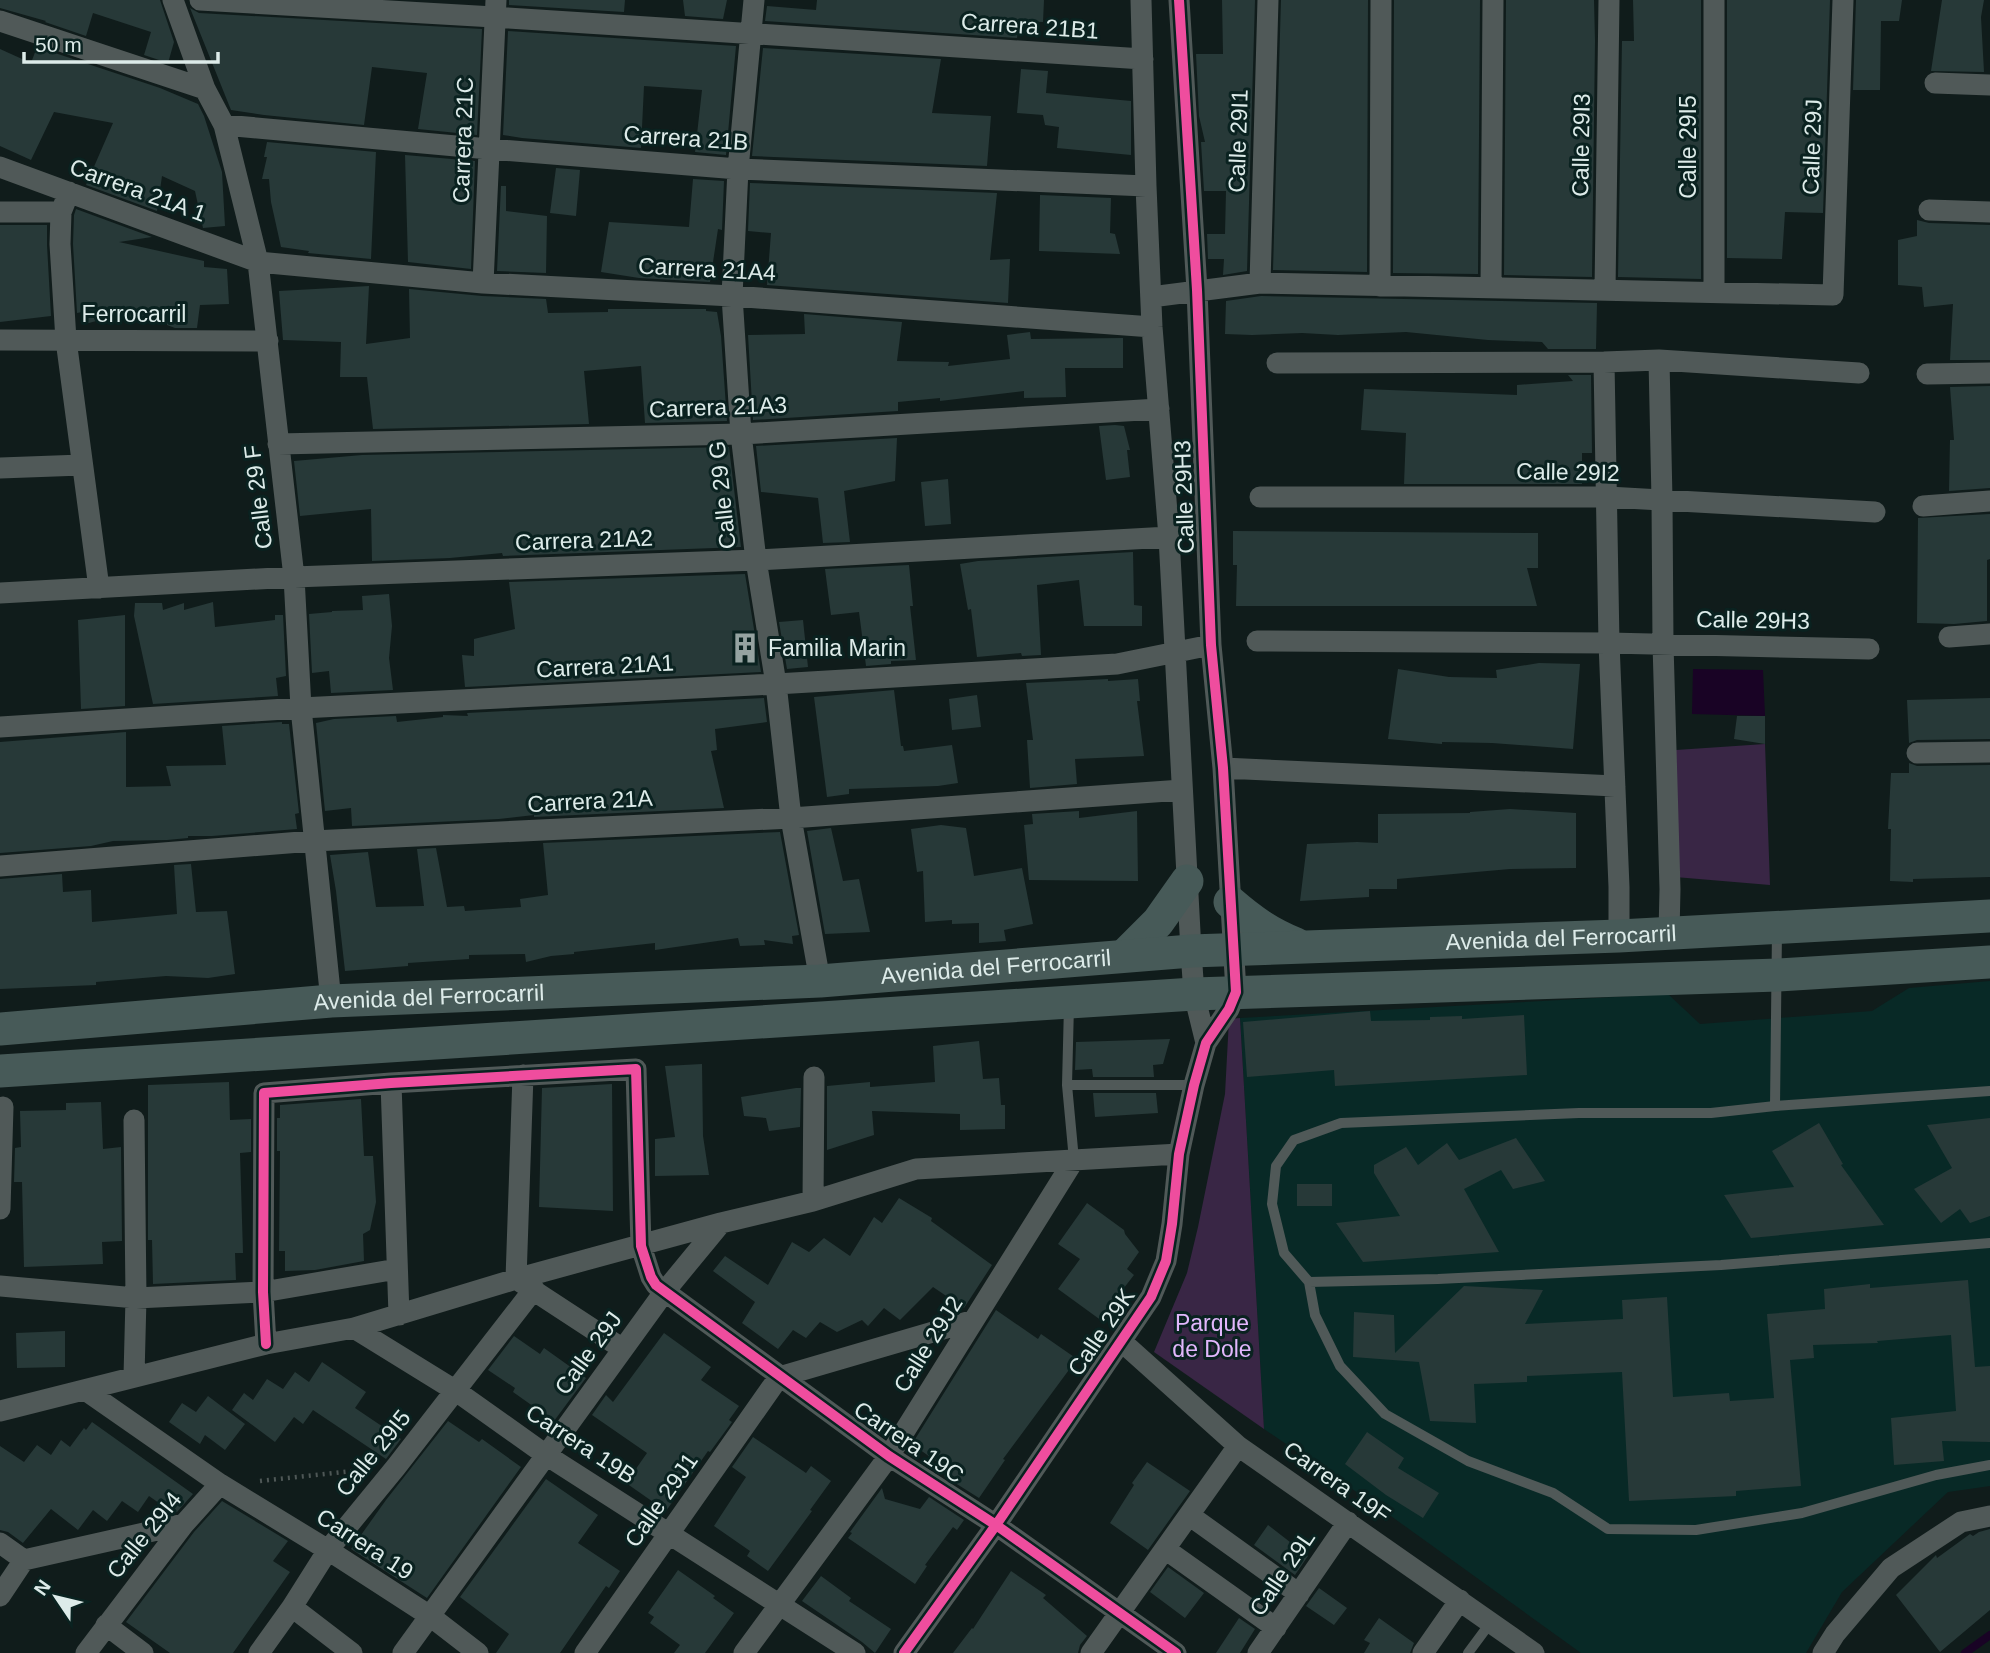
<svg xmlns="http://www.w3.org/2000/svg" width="1990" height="1653" viewBox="0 0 1990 1653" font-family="Arial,sans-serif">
  <rect width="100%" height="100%" fill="#101c1b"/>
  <!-- built -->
  <path fill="#082926" d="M1990,981v505l-42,6 -106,100 -36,61h-225l-204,-147 -113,-77 -24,-411 428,-24 32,30 172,-13 37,-23z"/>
  <!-- green -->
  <path fill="#392645" d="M1765,744l5,141 -95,-8 1,-127z
    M1240,1018l24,411 -110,-77 33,-79 11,-46 27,-133 4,-75z"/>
  <!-- water -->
  <path fill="#190325" d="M1693,669l70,1 2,46 -73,-2z"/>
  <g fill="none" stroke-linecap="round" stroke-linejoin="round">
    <!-- stream -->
    <path stroke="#190325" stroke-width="8" d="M1965,1653l25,-18"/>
  </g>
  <!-- building -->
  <path fill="#273938" d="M0,0h160l14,42 -6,21 -24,-8 7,-23 -58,-19 -7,23 -41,-14 1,-1 -46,-13z
    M509,0h116l-1,12 -115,-7z
    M683,0h44l-4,19 -38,-3z
    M817,0h227l-1,22 -23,-1 -3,17 -252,-17 2,-15 49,4z
    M1222,0h33l-8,271 -24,4 1,-16h-16l-1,-25h18l1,-43h-22l-3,-49h4l-6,-26 -3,-62h27z
    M1281,0h87l-1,272 -94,-2z
    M1394,0h86l-2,274 -85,-1z
    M1506,0h88l1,41 -3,236 -88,-2z
    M1633,0h68v279l-83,-2 4,-236h12z
    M1727,0h103l-7,213 -38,-1 -3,47 -55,-1z
    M1856,0h46l-3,21h-18l-1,69h-27z
    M1942,0h42l-3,17 3,55 -53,-1z
    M190,8l9,5 283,16 -5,106 -59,-6 9,-56 -55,-6 -8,58 -100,-10 -33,-5z
    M508,31l228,15 -10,109 -31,-3 7,-62 -58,-4 -3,62 -119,-10 -19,-3z
    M37,47l123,41 38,16 6,12 18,56 3,54 -22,2 -8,-37 -33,-15 -5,35 -71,-26 27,-62 -59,-11 -23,48 -31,-14v-97l31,14z
    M763,48l178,11 -9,54 59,3 -4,50 -235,-10z
    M1021,69l27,2 -2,22 85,8v54l-74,-7 2,-21 -14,-2 -2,-10 -26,-2z
    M267,142l109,10 -5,107 -63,-6 1,-2 -28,-4 -10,-45 -2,-23h-7l5,-22h-3z
    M405,155l70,6 -4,108 -63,-7z
    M556,168l24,2 -4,46 -26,-3z
    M693,179l31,2 -2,49 -4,-1 -8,53 -71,-4 -38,-6 8,-50 80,5z
    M750,183l247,10 -7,67 20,-1 -2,44 -241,-18 4,-52 -23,-2z
    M501,186h5v25l41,5 -1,57 -49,-2z
    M1040,195l71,3 -1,35 5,1 5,20 -81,-3z
    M76,209l76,28 -33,5 85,19v6l23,2 2,35 -29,1 -3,23h-22l-8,-3v-1l-48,-9 -34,9 -3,-12 -5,1 -4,-69 1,-29z
    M1917,220l12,3 61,2v135h-40l3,-56 -29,3 -2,-20 -24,-2v-45l19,-4z
    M0,225h47v20l4,71 -51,6z
    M369,286l-3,58 44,-6 -1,-49 73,7 64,3 2,14 60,-1v-3h98v2l11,1 4,24 6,85 -82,2 -4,-57 -57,5 5,53 -216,5 -6,-52h-27l1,-35 -58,-2 -4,-49z
    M1261,296l336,7 -1,46h-48l-6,-7 -54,-2 -82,-8 -68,3 -36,-2 -50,2 -27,-1 1,-33z
    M804,314l98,8 -5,39 52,1 -1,4 62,-7 -3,-24 23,-3 1,7 92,-1v30h-58l1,29 -42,1v-7l-84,10v-3l-42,4v9l-145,9 -5,-85 57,-1z
    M1568,375h23l1,78h-10v31h-178l2,-51 -45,-3 3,-41 153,6v-10l56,-4z
    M1990,386v102l-41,3 1,-51h4l-4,-53z
    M1115,425l9,1 6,24h-3l3,27 -24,3 -7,-54z
    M897,438l-2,43 -51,10 6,51 -27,1 -5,-45 -57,-6 -5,-46z
    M729,447l12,100 -238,9 -1,-3 -52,5 -78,3 -1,-52 -71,7 -6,-55 68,-6z
    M948,479l3,45 -26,2 -4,-44z
    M1990,514v45l-3,1v61l-33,3 -37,-1 1,-105z
    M1233,531l305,2v35h-11l10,38h-301l1,-41h-4z
    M1133,552l1,53 8,1v20h-58l-5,-46 -42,5 4,70 -19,1 -1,-3 -44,4 -6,-48 -3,1 -8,-46 18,-3z
    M909,565l4,41h-3l6,54 -25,1v3l-25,2 -7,-54 -28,3 -6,-46z
    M745,574l16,98 -296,15 -3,-32 12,1v-17l41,-10 -6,-47z
    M389,594l3,32 -3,32 4,32 -62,3 -2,-22 -17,2 -3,-59 23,-2v-1l31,-1 -1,-14z
    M213,602l2,25 60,-7v-5h8l3,61 -10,2 2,18 -125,8 -19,-88 1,-13h27l1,7 21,-7v7z
    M125,615v91l-44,3 -3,-89z
    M803,620l5,47 -21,2 -8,-47z
    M1539,663l41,1 -7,85 -81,-6 -50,-1v2l-54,-5 10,-70 51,8 48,1 -1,-8z
    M1108,679v2l30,-2 2,22h-3l7,55 -69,3 2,25 -47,4 -3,-48h6l-7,-57z
    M894,690l7,56h2l1,5 48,-6 6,38 -20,3 -89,3v5l-22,3 -13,-100z
    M977,695l4,32 -29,3 -3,-31z
    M764,698l3,24 -52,7 2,21 -6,1 13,57 -190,9v-2l-35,4 -147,7 -1,-18 -26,3 -9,-88 18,-4 62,-3 1,6 46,-5v-2l25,1 -1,-3z
    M1990,698v41l-73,1 -8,3 -2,-43z
    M1737,716h28v28l-31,-5z
    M282,722v2h7l10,89 -4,1 2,15 -85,7h-24v2l-21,2 -54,1 -22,5 -91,7v-111l126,-10v55l45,-1 -5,-20 60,-1 -4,-39z
    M1909,763l8,3 73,-1v112l-77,2v3l-23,-1 1,-52h-3l3,-56h18z
    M1510,809l66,4v55l-66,1 -113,10v10h-28v8l-69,4 7,-57 50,-2 21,1v-29l92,-1v-1z
    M1079,811v7l58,-7 1,70 -109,-1 -5,-55 9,-1 -1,-10z
    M941,825l25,3 8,48 48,-8 11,56 -29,6 2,11 -27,2v-20l-27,1v-4l-27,2 -2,-51 -6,1 -6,-43z
    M831,828l12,53 16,-2 11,53 -45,2 -18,-103z
    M780,832l19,103 -7,1 1,8 -29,-4 1,5 -25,1 -2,-8 -83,12v-7l-81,9v2l-23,2 -25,6 -1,-8 -56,1v4l-61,4v3l-63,5 -9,-80 -6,-36 38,-3 8,55 48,-1 -7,-57 19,-1 11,59 17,-1 1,5 56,-4 -1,-8 28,-4 -5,-52z
    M191,864l5,48 31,-1 8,63 -27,4 -42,-2 -70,6v3l-96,4v-110l62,-5 1,18 28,-2 1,32 85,-8 -3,-49z
    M1370,1011l1,10 59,-1v-3l32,-1v3l62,-4 3,60 -192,11 -1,-16 -87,7 -4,-55z
    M1170,1039l-7,25 -10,1 1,12h-61l-1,-8 -17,1 1,-28z
    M979,1041l4,38 16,-1 2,27h4v24l-45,1v-16l-88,-3 2,24 -47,15v-64l43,-4v5l65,-5 -2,-36z
    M702,1064l1,72 6,39 -54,1v-37l20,-2 -10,-71z
    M229,1082l1,38 21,-1v33l-11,1 3,100h-8l1,27 -83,4 -1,-44h-4v-155z
    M612,1084l1,127 -74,-4 3,-119z
    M796,1088h5l-1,39 -31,4 -3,-13 -22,-2 -3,-19z
    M1093,1093h63l2,20 -63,4z
    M361,1099l3,57h9l3,46 -6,28 -7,4 1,27 -49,9 -30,1v-20h-6l1,-100h-3v-33h3v-13z
    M101,1102l2,47 18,-2 1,94 -20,1 1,22 -79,3 -2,-85h-8l1,-34 6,-1 -1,-36 46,-1v-7z
    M1990,1118v98l-20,7 -10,-14 -19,14 -27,-34 38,-21 -25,-43z
    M1819,1123l24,41 -2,1 43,60 -133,13 -27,-43 70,-8 -22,-36z
    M1516,1138l29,43 -32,8 -12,-19 -37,19 35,63 -136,10 -27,-39 64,-7 -26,-43v-8l32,-18 12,18 29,-22 12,17z
    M1297,1184h35v22h-35z
    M899,1198l33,20 -1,3 61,44 -28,43 -31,-21 -33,33 -16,-12 -16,18 -6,-6 -25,12 -17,-10 -14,16 -13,-8 -15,19 -36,-26 13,-21 -42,-31 12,-15 43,29 24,-43 17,10 15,-14 26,18 24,-39 8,6z
    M1087,1203l37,27 1,4 14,18 -12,17 7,6 -21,27 2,2 -13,17 -44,-32 22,-30 -22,-15z
    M1968,1280l7,87 15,-1v76l-48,-1 2,20 -50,4 -3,-47 65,-7 -5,-76 -74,6 1,2 -65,2 1,13 -24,2 11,126 -65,5v5l-107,5 -7,-129 -95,4v6l-53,2 2,39 -46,-2 -11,-59 -66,-5 1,-45 40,3 1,38 69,-67 79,4 -18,34 98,-5 -1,-19 45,-3 6,100 56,-4 1,8 44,-3 -7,-84 58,-5 -1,-20 46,-5v4z
    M996,1310l42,29 3,-5 36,25 -74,100 2,1 -26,38 -35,-22 4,-6 -36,-26z
    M65,1331v36l-48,1 -1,-35z
    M664,1333l47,34 -10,13 38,26 -10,14 3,2 -22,30 -2,-1 -42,60 -40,-28 21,-30 -55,-38 14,-20 7,7z
    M514,1336l26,18 4,-6 42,30 -32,43 -41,-29 2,-4 -27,-18z
    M322,1362l44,30 -11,16 46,31 -15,20 -73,-49 -10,14 -9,-7 -19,25 -43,-32 12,-17 9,7 14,-21 16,10 12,-17 14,10z
    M208,1396l37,28 -20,26 -20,-15 -5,9 -31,-22 13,-19 14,9z
    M448,1421l31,21 3,-3 39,28 -94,131 -76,-49 35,-49z
    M92,1422l101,72 -16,18 -4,1 -24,-17 -11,16 -16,-11 -15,20 -14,-11 -15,20 -27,-21 -28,34 -15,-11 -8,-2v-84l24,16 13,-17 14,10 10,-15 9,7 14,-19 2,2z
    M1367,1432l37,26 -6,10 41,25 -16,25 -37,-23 -41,-31z
    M753,1437l53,36 5,-7 20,15 -21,29 2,1 -44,60 -21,-15 3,-5 -36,-25 32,-49 -14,-10z
    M1147,1462l43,29 -42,59 -38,-27 24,-38 -2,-2z
    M546,1479l52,36 -20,28 42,28 -11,17 -3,-2 -46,67h-64l13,-19 -49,-37z
    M882,1488l3,11 35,10 9,-12 35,23 -7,10 -4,-3 -28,38 2,1 -12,18 -67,-46 4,-5 -2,-1z
    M222,1501l66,40 -15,20 17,11 -57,81h-63l-44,-31 68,-90z
    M1268,1525l40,31 -13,19 -41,-30z
    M1990,1529v81l-50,42 -44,-57 40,-40 1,3 33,-24 3,2 6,-4z
    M1168,1567l36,26 -19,25 -35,-26z
    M678,1570l37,26 -2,2 21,15 -29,40h-31l6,-8 -30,-22 4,-6 -6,-4z
    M1011,1571l35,24 -3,3 44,38 -7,9 -2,8h-125l19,-25 1,1z
    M821,1576l30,22 -2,3 42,28 -16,24 -13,-11 -60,-41z
    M1319,1588l28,20 -13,17 -28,-19z
    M1239,1618l16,11 -15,24h-24z
    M1379,1618l35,25 -4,10h-46l6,-10 -6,-3z"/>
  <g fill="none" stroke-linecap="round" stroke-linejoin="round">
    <!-- path -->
    <path stroke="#4e5756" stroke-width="4.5" stroke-dasharray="2 5" stroke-linecap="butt" d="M260,1481l102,-11"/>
    <!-- lane -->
    <path stroke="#505958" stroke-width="10" d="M1777,930l-2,176 -64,7h-132l-238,10 -47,17 -18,26 -4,38 12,49 25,29 6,33 25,51 45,48 83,47 85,32 55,36 88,1 106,-17 134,-38 54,-10
      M1069,1005l-2,80 7,75
      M1067,1085h127
      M1775,1106l215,-15
      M1309,1282l129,-3 283,-14 269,-22
      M1468,1653l23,-31"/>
    <!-- street -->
    <path stroke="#505958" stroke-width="21" d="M173,0l32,89 19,36 34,137 36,315 7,131 30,293
      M200,0l294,17 649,42
      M754,0l-16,169 -6,127 9,138 15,126 20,124 15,134 29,163
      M1141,0l5,186 6,141 17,210 22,414 3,43 12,49
      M1714,0v293
      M0,21l205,68
      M1935,83l55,2
      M224,125l265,24 249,20 408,17
      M0,167l258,95 225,21 249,13 420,31
      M69,192l-8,20 -1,32 6,96 33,248
      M1929,210l61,2
      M0,212h61
      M483,283l13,-283
      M1260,283l8,-283
      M1380,286l1,-286
      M1491,288l2,-288
      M1605,290l4,-290
      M1151,297l109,-14 573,12 10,-295
      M0,340l268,1
      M1659,360l3,140 1,144 7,245 -1,44
      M1604,362l5,281 10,244v49
      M1277,363l327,-1 55,-2 200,13
      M1927,374l63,-1
      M278,444l463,-10 418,-25
      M0,468l82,-3
      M1260,497h348l267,15
      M1923,506l67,-5
      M0,593l294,-16 462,-17 413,-23
      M1949,637l41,-3
      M1257,641l352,2 260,6
      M0,727l301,-19 475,-24 341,-20 94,-19
      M1917,753l73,-1
      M1223,768l392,18
      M0,866l313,-25 478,-23 391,-28
      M523,1075l-7,204 107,70
      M391,1083l8,232
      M813,1201l1,-124
      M0,1209l3,-102
      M0,1286l136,12 127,-6 134,-23
      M354,1328l102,63 90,64 309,198
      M1121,1341l117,105 296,207
      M266,1344l-3,-52 1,-199 127,-10 245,-14 5,177 10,31 5,8 233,171 107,69 180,128
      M134,1376l2,-78 -2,-178
      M85,1390l135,94 108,66 102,66 48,37
      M0,1411l266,-67 88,-16 162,-49 205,-56 92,-22 103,-32 263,-15
      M1189,1515l110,79
      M0,1543l24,17 160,-36
      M1165,1549l111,79
      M0,1596l24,-36
      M292,1607l60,46
      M106,1625l37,28
      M86,1653l98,-129 36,-40
      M259,1653l33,-46 36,-57 68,-83 138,-178
      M403,1653l262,-362 56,-68
      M585,1653l194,-276 195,-57
      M744,1653l145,-197 185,-296
      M904,1653l92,-128 155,-228 15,-36 6,-37 7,-70 15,-69 12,-42 23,-34 7,-17 -13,-224 -12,-123 -14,-355 -18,-290
      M1091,1653l147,-207
      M1258,1653l90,-131
      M1423,1653l37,-53
      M1823,1653l12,-19 56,-66 70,-46 29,-6"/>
    <!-- primary -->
    <g stroke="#475a58" stroke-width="33">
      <path d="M1230,902c22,19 39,31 66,42"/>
      <path d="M1125,955l33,-33 29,-41"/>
      <path id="s1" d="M0,1029l331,-28 489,-20 371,-30 428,-15 371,-20"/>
      <path d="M0,1071l1194,-77 584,-19 212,-13"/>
    </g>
    <!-- cycleway casing -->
    <g stroke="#0a2220" stroke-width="15">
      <path id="cycleway" d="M266,1344l-3,-52 1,-199 127,-10 245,-14 5,177 10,31 5,8 233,171 107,69 180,128
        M904,1653l92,-128 155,-228 15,-36 6,-37 7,-70 15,-69 12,-42 23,-34 7,-17 -13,-224 -12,-123 -14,-355 -18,-290"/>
    </g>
    <!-- cycleway -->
    <use href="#cycleway" stroke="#ef4d9e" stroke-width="10"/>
  </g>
  <!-- icons -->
  <defs>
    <g id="building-bare" transform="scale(2.415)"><path d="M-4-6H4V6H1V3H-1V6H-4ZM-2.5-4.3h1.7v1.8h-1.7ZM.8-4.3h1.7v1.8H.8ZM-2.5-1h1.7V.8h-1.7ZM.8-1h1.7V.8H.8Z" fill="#95a3a1" stroke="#0a2220" stroke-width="2.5" paint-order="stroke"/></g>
  </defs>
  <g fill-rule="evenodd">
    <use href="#building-bare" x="745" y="648"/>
  </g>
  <g text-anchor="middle" stroke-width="6" stroke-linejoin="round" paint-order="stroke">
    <!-- street labels -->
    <g font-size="23" fill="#ddebe9" stroke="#0a2220">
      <text transform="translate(1030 26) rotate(4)" y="8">Carrera 21B1</text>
      <text transform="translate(686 138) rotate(4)" y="8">Carrera 21B</text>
      <text transform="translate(463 140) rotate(-88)" y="8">Carrera 21C</text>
      <text transform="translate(1238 141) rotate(-88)" y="8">Calle 29I1</text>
      <text transform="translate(1581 145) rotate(-89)" y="8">Calle 29I3</text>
      <text transform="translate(1688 147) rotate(-90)" y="8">Calle 29I5</text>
      <text transform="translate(1812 147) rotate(-88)" y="8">Calle 29J</text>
      <text transform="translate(138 190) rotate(20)" y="8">Carrera 21A 1</text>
      <text transform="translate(707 269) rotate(3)" y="8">Carrera 21A4</text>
      <text x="134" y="322">Ferrocarril</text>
      <text transform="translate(718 407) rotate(-2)" y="8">Carrera 21A3</text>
      <text transform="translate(1568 472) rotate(1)" y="8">Calle 29I2</text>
      <text transform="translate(722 495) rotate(-96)" y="8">Calle 29 G</text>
      <text transform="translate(258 497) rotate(-97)" y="8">Calle 29 F</text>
      <text transform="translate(1184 497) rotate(-92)" y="8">Calle 29H3</text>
      <text transform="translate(584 540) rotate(-2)" y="8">Carrera 21A2</text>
      <text transform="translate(1753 620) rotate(1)" y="8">Calle 29H3</text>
      <text transform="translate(605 666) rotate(-3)" y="8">Carrera 21A1</text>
      <text transform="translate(590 801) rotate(-3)" y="8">Carrera 21A</text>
      <text dy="8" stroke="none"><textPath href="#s1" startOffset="1564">Avenida del Ferrocarril</textPath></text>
      <text dy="8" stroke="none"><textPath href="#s1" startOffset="998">Avenida del Ferrocarril</textPath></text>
      <text dy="8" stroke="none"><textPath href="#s1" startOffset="430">Avenida del Ferrocarril</textPath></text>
      <text transform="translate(1101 1332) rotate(-56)" y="8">Calle 29K</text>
      <text transform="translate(928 1344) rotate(-58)" y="8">Calle 29J2</text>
      <text transform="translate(588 1353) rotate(-54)" y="8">Calle 29J</text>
      <text transform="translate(909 1442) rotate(34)" y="8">Carrera 19C</text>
      <text transform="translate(581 1444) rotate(33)" y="8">Carrera 19B</text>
      <text transform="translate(373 1453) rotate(-51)" y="8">Calle 29I5</text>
      <text transform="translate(1337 1482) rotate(35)" y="8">Carrera 19F</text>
      <text transform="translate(661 1500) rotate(-55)" y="8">Calle 29J1</text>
      <text transform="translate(144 1535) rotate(-51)" y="8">Calle 29I4</text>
      <text transform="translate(365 1544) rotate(33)" y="8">Carrera 19</text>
      <text transform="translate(1282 1573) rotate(-56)" y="8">Calle 29L</text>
    </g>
    <!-- poi labels -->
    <g font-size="23" fill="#ddebe9" stroke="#0a2220" text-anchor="start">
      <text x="768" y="656">Familia Marin</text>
    </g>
    <!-- park labels -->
    <g font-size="23" fill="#e2b7fc" stroke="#0a2220">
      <text x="1212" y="1331">Parque<tspan x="1212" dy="26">de Dole</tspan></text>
    </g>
  </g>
  <!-- north arrow -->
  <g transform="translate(56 1597) rotate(305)" stroke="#0a2220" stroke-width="5" paint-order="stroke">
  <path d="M0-5L12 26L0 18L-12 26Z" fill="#ddebe9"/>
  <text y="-10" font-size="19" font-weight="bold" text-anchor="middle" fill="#ddebe9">N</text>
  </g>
  <!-- scale -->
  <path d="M24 52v10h194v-10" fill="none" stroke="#ddebe9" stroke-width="3.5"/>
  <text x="35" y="52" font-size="21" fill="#ddebe9" stroke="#0a2220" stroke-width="5" paint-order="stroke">50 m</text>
</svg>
